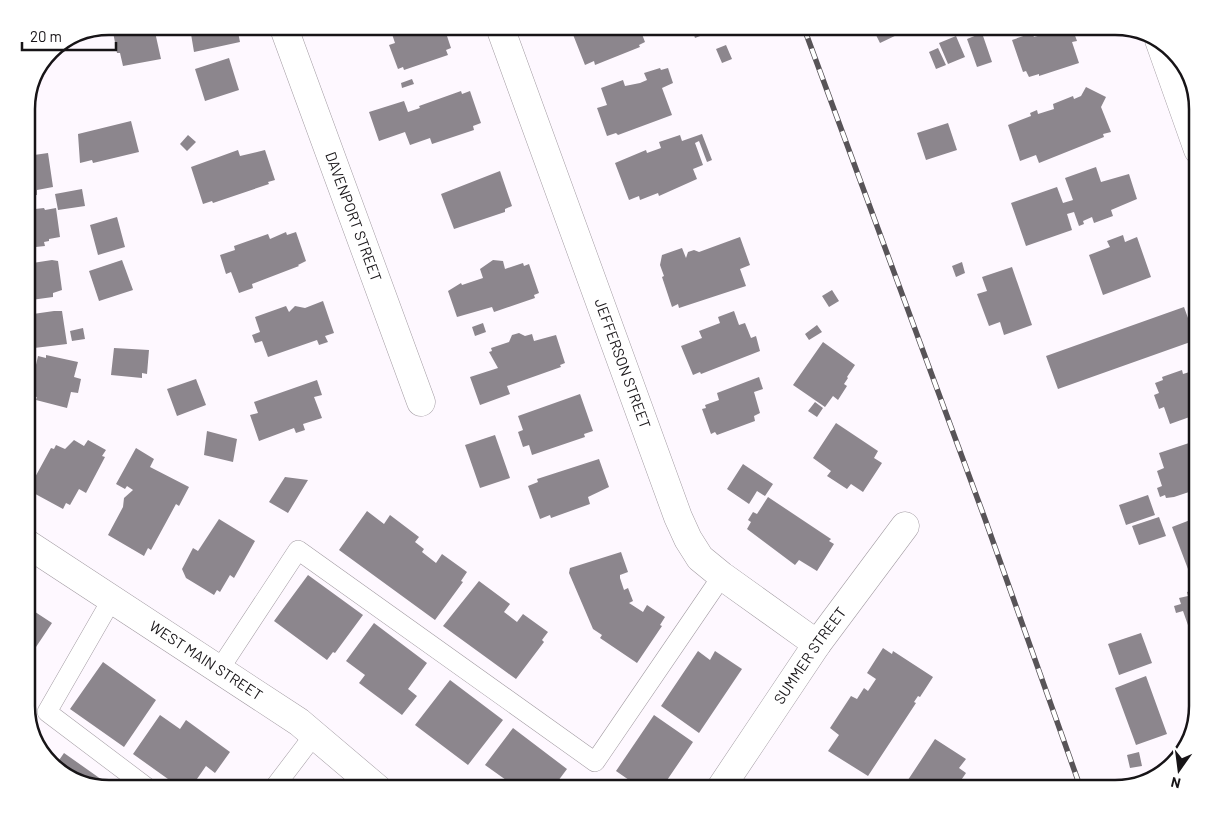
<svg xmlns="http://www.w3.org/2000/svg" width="1224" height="815" viewBox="0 0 1224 815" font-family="Barlow,sans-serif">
  <rect width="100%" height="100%" fill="#fef8ff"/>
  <!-- building -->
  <path fill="#8c868d" d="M1049,27h7l3,8 14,-5 4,11 -5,1 7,21 -40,13v-2l-10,3 -3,-6 -3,1 -11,-32 20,-7 2,4 11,-3 -2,-6z
    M885,28h13l3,5 -21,10 -5,-10z
    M577,29h63l5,13 -6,3 1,2 -45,18 -1,-4 -9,4 -13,-33z
    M692,29h26l-23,9z
    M445,30l6,18 -5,2 2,5 -44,15 -1,-3 -5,2 -9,-24 6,-2 -4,-12z
    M113,32h42l6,27 -38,7 -3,-13h-3z
    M196,32h42l2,10 -46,10 -3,-18z
    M982,33l10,29 -15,5 -10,-28z
    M956,36l9,21 -17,7 -9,-21z
    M726,45l6,14 -10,4 -6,-14z
    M938,48l8,17 -10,4 -7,-17z
    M229,58l10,32 -34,11 -10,-32z
    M660,68l1,2 7,-2 5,15 -11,5 10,27 -54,20 -2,-2 -9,3 -10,-28 10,-3 -6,-17 22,-8 2,6 15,-3 7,-3 -3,-7z
    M412,79l2,5 -12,4 -1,-5z
    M1086,87l20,10 -5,10 10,25 -8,2 1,3 -65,26 -3,-8 -16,6 -12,-36 23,-9 -1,-3 7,-3 1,4 16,-5 -1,-5 20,-8 1,3 7,-3z
    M461,91l1,3 8,-3 11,32 -8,3 1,4 -42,14 -2,-6 -20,7 -5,-13 -26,9 -10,-29 35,-11 4,11 12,-4 -1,-2z
    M29,106l4,33 -7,1v-33z
    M131,121l8,31 -46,11 -1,-3 -12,3 -2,-29z
    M948,123l9,27 -31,10 -9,-27z
    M702,134l10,26 -5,2 -8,-21 -4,2 8,22 -10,4 4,10 -38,17 -1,-3 -18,7 -1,-4 -10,4 -14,-37 31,-13 1,3 14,-5 -2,-6 21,-7 2,6z
    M188,135l8,7 -9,9 -7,-7z
    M238,150l2,6 25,-6 10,30 -7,2 1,2 -56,19 -1,-2 -9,3 -12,-37z
    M48,153l5,34 -16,3v5l-11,1v-37l8,-1v-3z
    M1096,167l5,15 28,-8 8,25 -26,11 2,6 -19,7 -2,-6 -9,4 1,3 -5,2 -5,-14 -7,2 5,16 -46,16 -15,-43 46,-16 6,16 10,-3 -8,-22z
    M500,171l12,35 -7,3v3l-51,17 -13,-35z
    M82,189l3,17 -27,4 -3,-16z
    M44,208l1,2 11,-2 4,29 -11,2v2l-5,1 1,4 -19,2v-38z
    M117,217l8,30 -27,8 -8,-30z
    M286,232l1,3 9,-3 10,29 -8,4 1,1 -47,18 1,4 -14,5 -8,-21 -5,2 -6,-19 15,-5 -1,-4 34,-12 2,5z
    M1123,235l2,7 12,-5 14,40 -48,18 -14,-40 21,-8 -3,-6z
    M740,237l10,28 -10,4 6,17 -67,22 -1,-4 -6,3 -10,-30 2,-1 -4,-11 2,-10 20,-7 4,10 2,-6 6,-2 5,2z
    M52,260l6,1 4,29 -9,3v4l-22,3v-4l-5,1v-33z
    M122,260l11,30 -34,11 -10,-30z
    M493,260l10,1 2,8 18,-6 1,3 5,-2 10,29 -5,2 1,3 -41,14 -2,-5 -35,10 -9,-26 13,-8 1,2 21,-7 -3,-9z
    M962,262l3,11 -9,4 -4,-11z
    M1012,267l20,58 -28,10 -4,-13 -11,4 -12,-32 10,-3 -5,-14z
    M832,290l7,11 -10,6 -7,-11z
    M323,301l11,32 -9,3 3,6 -9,3 -2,-5 -49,17 -6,-16 -7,2 -3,-8 8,-3 -5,-15 31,-11 3,6 6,-6 10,2z
    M1184,307l12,33 -138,49 -12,-33z
    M54,311h8l5,33 -41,5v-34z
    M734,311l5,14 6,-2 6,15 5,-2 4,15 -59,23 -1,-2 -7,3 -12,-29 21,-8 -3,-7 21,-8 -2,-6z
    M483,323l3,9 -11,4 -3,-9z
    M817,325l5,7 -13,8 -4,-6z
    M83,328l2,11 -13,2 -2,-10z
    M519,333l6,3 7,-2 2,7 22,-6 9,28 -5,2 1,2 -54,19 3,8 -30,11 -10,-28 28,-9 -9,-16 3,-1 -1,-3 18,-6 3,-7z
    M823,342l32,23 -8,12 1,1 -4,6 3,2 -9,14 -5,-4 -8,11 -32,-22z
    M114,348l35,2 -2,24 -5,-1v5l-31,-3z
    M46,355l32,7 -4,15 7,2 -3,14 -7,-1 -4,16 -31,-8 1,-3 -8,-1 9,-40 8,2z
    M1182,370l1,4 13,-4 2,44 -28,10 -6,-17 -5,2 -5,-14 5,-2 -4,-10 8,-3 -1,-3z
    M759,377l4,12 -9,3 6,21 -6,3 1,5 -38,14 -2,-3 -4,2 -9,-25 4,-1 -1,-3 14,-5 -2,-7z
    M196,379l10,26 -29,11 -10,-27z
    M317,380l5,15 -8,2 8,21 -19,6 2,6 -9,3 -2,-5 -35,13 -9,-26 8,-2 -4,-11z
    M580,394l13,37 -9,3 1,3 -53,18 -3,-10 -6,2 -5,-15 5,-2 -5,-14z
    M815,402l8,6 -6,9 -9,-6z
    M836,423l42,28 -4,7 8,5 -19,29 -12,-8 -4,5 -20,-13 4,-5 -18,-13z
    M207,431l30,8 -4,23 -29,-7z
    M495,435l15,43 -30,10 -15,-43z
    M74,440l10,6 4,-6 18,10 -4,6 3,1 -19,36 -7,-4 -9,16 -4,-2 -3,6 -35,-19 23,-42 3,1 2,-4 9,4z
    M1198,440v49l-24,8 -8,1 -1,-3 -5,2 -3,-9 5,-2 -5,-15 7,-3 -5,-15z
    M136,448l18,11 -4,8 39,20 -10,19 -3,-2 -25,46 -3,-2 -4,8 -36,-21 15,-28 1,-9 9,-8 -6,-4 -2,3 -9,-5z
    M599,459l10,28 -21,10 2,7 -39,14 -1,-3 -10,4 -12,-33 10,-4 -1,-3z
    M743,464l30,20 -8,12 -8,-5 -8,13 -22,-15z
    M285,477l23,3 -20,33 -19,-11z
    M1148,495l7,20 -29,10 -7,-20z
    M768,497l63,42 -2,2 5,3 -17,27 -18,-11 -4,5 -48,-36 4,-7 -3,-2 5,-8 4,2z
    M367,511l17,13 6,-9 29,22 -4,5 9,7 -2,3 14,11 6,-9 25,18 -6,9 2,1 -28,38 -96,-70z
    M1159,517l7,19 -27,9 -7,-19z
    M1198,517v49l-10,3 -16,-42z
    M219,519l36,22 -21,37 -4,-3 -10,17 -3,-2 -3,5 -28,-17 -4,-9 11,-21 5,3z
    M621,552l7,20 -8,3v3l4,12 4,-2 5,13 -4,2 14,9 4,-7 18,12 -5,8 2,1 -25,37 -37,-25 2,-3 -9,-6 -24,-56 1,-5z
    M308,575l55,40 -28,38 -2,-1 -6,8 -53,-39z
    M479,581l31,23 -6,8 13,10 6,-8 25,18 -6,8 2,2 -28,37 -73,-53z
    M1198,589v37l-9,2 -6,-17 -7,2 -2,-7 7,-2 -2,-6 9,-2 -1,-4z
    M26,606l26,17 -26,39z
    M374,623l53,40 -19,26 9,7 -15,19 -43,-32 6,-8 -19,-14z
    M1141,633l11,30 -33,12 -11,-31z
    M883,648l9,6 1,-3 40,26 -13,20 -2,-1 -4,6 2,1 -48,73 -40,-25 11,-16 -9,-7 21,-32 6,3 7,-11 4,3 8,-12 -9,-6z
    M698,651l12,9 5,-9 27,18 -43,64 -38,-27z
    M103,662l53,38 -32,47 -54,-38z
    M1146,676l21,58 -31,11 -21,-57z
    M450,680l53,40 -35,45 -53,-40z
    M160,715l20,14 6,-9 44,32 -15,21 -9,-7 -16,23h-8l-49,-35z
    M654,715l39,27 -32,47h-19l-26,-18z
    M513,728l54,41 -15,20h-53l7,-9 -21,-15z
    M935,739l31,20 -7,9 7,5 -11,16h-53z
    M1139,752l3,14 -12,2 -3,-13z
    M64,753l51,36 -52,-14 -8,-9z
    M610,781l12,8h-17z"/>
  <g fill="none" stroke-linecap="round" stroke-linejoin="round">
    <!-- service casing -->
    <g stroke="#a39ca3" stroke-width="20">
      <path id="service" d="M112,599l-65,113 102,77
        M219,670l79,-120 297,212 127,-186
        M273,789l41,-54"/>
    </g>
    <!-- minor casing -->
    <g stroke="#a39ca3" stroke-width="29">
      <g id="minor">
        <path id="s1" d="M501,30l177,487 10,22 12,19 22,18 95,68"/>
        <path id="s2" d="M285,31l136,371"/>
        <path id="s3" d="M26,543l273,179 79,67"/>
        <path id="s4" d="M720,789l97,-145 88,-118"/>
      </g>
    </g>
    <!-- secondary casing -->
    <g stroke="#a39ca3" stroke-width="29">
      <path id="secondary" d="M1159,40l39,110"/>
    </g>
    <!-- service -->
    <use href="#service" stroke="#fff" stroke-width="19"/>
    <!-- minor -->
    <use href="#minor" stroke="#fff" stroke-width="28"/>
    <!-- secondary -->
    <use href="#secondary" stroke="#fff" stroke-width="28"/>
    <!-- rail casing -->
    <g stroke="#585458" stroke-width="5.5">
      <path id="rail" d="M804,28l181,491 96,270"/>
    </g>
    <!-- rail -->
    <use href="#rail" stroke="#fff" stroke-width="4" stroke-dasharray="11" stroke-linecap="butt"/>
  </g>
  <g text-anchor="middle" stroke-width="4.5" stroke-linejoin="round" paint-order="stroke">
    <!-- street labels -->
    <g font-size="15" fill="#171417" stroke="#fff">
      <text dy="5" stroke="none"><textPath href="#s2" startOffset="198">DAVENPORT STREET</textPath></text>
      <text dy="5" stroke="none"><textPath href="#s1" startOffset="355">JEFFERSON STREET</textPath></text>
      <text dy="5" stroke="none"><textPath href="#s4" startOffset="161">SUMMER STREET</textPath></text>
      <text dy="5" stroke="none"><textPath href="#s3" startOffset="215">WEST MAIN STREET</textPath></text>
    </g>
  </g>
  <!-- crop -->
  <path d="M0 0H1224V815H0ZM109 35H1115A74 74 0 0 1 1189 109V706A74 74 0 0 1 1115 780H109A74 74 0 0 1 35 706V109A74 74 0 0 1 109 35Z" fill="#fff" fill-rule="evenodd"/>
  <path fill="none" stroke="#171417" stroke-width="2.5" d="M109 35H1115A74 74 0 0 1 1189 109V706A74 74 0 0 1 1115 780H109A74 74 0 0 1 35 706V109A74 74 0 0 1 109 35Z"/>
  <!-- north arrow -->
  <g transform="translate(1179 770) rotate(194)" stroke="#ffffff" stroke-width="4" paint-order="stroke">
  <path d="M0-4L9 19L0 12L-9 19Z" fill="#171417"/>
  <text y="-8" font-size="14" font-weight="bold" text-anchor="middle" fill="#171417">N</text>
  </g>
  <!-- scale -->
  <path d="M22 42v8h94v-8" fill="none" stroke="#171417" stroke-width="2.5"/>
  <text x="30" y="42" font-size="15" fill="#171417" stroke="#ffffff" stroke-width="4" paint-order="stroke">20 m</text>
</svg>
